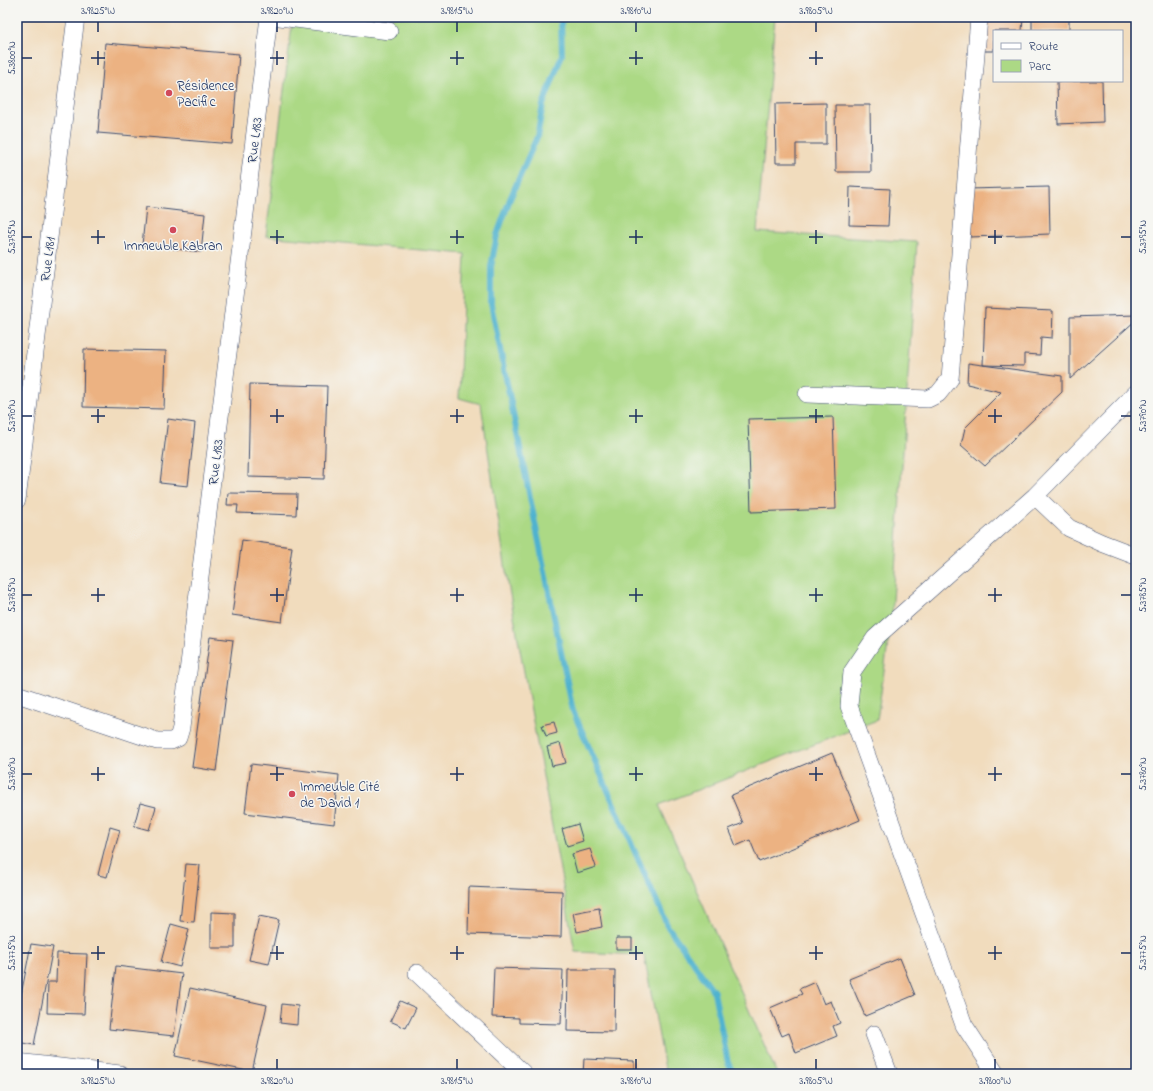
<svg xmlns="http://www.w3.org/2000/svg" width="1153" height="1091" viewBox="0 0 1153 1091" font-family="'Indie Flower',sans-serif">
  <rect width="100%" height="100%" fill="#f6f6f2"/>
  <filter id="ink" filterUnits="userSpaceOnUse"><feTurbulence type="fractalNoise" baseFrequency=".025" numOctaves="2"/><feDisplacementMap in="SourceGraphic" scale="8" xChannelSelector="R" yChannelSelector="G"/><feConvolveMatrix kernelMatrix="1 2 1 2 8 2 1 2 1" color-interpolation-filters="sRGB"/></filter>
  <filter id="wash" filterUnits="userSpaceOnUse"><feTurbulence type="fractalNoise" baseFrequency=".012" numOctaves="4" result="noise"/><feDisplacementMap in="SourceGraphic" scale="16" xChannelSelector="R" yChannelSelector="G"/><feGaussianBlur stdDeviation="0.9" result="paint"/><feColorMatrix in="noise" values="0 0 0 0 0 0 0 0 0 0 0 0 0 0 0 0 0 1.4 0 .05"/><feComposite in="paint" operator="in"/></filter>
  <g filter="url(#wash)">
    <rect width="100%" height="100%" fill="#f1dcbd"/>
    <!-- green -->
    <path fill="#acd985" stroke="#648472" d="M293,17h482l-18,215 160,10 -25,374 -15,104 -218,85 118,269h-111l-22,-119 -69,-3 -68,-374 -26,-174 -22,-6 6,-144 -199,-18z"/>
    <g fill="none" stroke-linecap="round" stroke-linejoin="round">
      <!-- stream -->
      <path stroke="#50b2cf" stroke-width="6" d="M561,17l1,38 -19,50 -6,32 -27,62 -13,36 -6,32v37l82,407 95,216 46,65 14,71 6,11"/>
    </g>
    <g id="blocks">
      <!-- building -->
      <path fill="#ecb282" d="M985,17h38l-1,14h-28v20h-10z
        M1032,17h37v14h-37z
        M105,43l134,11 -7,90 -134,-11z
        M1057,81h45l1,41 -45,2z
        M826,103v41h-30v19h-20l-1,-59z
        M835,105h35l1,67h-35z
        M850,187l40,2 -2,37 -39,-1z
        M1049,187l1,47 -80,3 -2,-48z
        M146,207l59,7 -4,38 -59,-7z
        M985,308l68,3 -1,27 -11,-1 -1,18 -16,-1v12l-41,-1z
        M1136,315v5l-66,59v-62z
        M84,349l82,2 -2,58 -81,-2z
        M968,363l94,13v16l-77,74 -24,-21 4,-17 36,-36 -34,-8z
        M250,384l77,2 -3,93 -76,-2z
        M833,417l3,92 -85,3 -3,-93z
        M168,419l27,4 -7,63 -28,-3z
        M228,493l69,1 -1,21 -59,-2 1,-8h-11z
        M242,540l50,7 -10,75 -50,-7z
        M210,637l23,3 -17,131 -24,-4z
        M554,722l3,11 -11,3 -4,-11z
        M560,743l6,20 -14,3 -5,-19z
        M832,753l28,67 -101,42 -9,-22 -14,6 -7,-17 14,-6 -12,-28z
        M251,764l88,11 -5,49 -89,-11z
        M140,803l16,4 -7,23 -15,-4z
        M578,824l5,17 -16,5 -5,-17z
        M110,827l10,3 -13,47 -9,-2z
        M590,849l6,18 -19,6 -5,-19z
        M186,864l14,1 -6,57 -14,-1z
        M469,887l93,4 -1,46 -93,-3z
        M599,908l3,19 -25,5 -4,-19z
        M211,912l24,1v35h-24z
        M259,916l20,4 -10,44 -20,-4z
        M171,924l18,5 -9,38 -19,-5z
        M616,938h16v11h-16z
        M31,944l22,3 -19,98 -17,-3v-26z
        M57,953l30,1 -3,60 -37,-1 1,-31h8z
        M900,958l15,37 -50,21 -16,-37z
        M116,966l66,8 -8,62 -65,-7z
        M494,968l69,2 -2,54 -42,-1v-5l-27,-1z
        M568,970h47l-1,62 -47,-1z
        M815,982l9,22 7,-3 9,22 -7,3 4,10 -41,17 -7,-20 -7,3 -12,-28 32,-14 -3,-5z
        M190,988l77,17 -15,67 -77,-16z
        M400,1001l16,7 -10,20 -16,-7z
        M282,1004l16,2 -1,19 -17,-2z
        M584,1059l50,2v13h-51z"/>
    </g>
  </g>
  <g filter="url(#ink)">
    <use href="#blocks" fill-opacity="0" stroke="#3b496c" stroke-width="1"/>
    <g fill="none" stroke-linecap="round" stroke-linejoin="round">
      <!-- minor casing -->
      <g stroke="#3b496c" stroke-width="18">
        <path id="minor" d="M280,17l109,14
          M807,394l121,5 10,-5 12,-15 29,-362
          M1035,496l34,32 33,15 34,13
          M17,500l59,-483
          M17,694l140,47h14l7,-3 3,-10 49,-391 39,-320
          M417,973l107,101
          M874,1034l15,40
          M17,1062l103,12
          M996,1074l-32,-49 -115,-319 3,-34 23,-34 160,-142 101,-103"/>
      </g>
      <!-- minor -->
      <use href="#minor" stroke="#fff" stroke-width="17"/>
    </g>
  </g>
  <!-- ticks -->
  <path fill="none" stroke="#1b2f5e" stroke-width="1.5" d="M98,22v10M277,22v10M457,22v10M636,22v10M816,22v10M98,51v14M277,51v14M457,51v14M636,51v14M816,51v14M22,58h10M91,58h14M270,58h14M450,58h14M629,58h14M809,58h14M98,230v14M277,230v14M457,230v14M636,230v14M816,230v14M995,230v14M22,237h10M91,237h14M270,237h14M450,237h14M629,237h14M809,237h14M988,237h14M1121,237h10M98,409v14M277,409v14M457,409v14M636,409v14M816,409v14M995,409v14M22,416h10M91,416h14M270,416h14M450,416h14M629,416h14M809,416h14M988,416h14M1121,416h10M98,588v14M277,588v14M457,588v14M636,588v14M816,588v14M995,588v14M22,595h10M91,595h14M270,595h14M450,595h14M629,595h14M809,595h14M988,595h14M1121,595h10M98,767v14M277,767v14M457,767v14M636,767v14M816,767v14M995,767v14M22,774h10M91,774h14M270,774h14M450,774h14M629,774h14M809,774h14M988,774h14M1121,774h10M98,946v14M277,946v14M457,946v14M636,946v14M816,946v14M995,946v14M22,953h10M91,953h14M270,953h14M450,953h14M629,953h14M809,953h14M988,953h14M1121,953h10M98,1059v10M277,1059v10M457,1059v10M636,1059v10M816,1059v10M995,1059v10"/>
  <!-- markers -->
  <g fill="#d1495b" stroke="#f6f6f2" stroke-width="1.5">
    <circle cx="169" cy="93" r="4"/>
    <circle cx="173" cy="230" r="4"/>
    <circle cx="292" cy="794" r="4"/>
  </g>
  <g text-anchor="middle" stroke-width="3" stroke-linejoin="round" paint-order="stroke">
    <!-- poi labels -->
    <g font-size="14" fill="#1b2f5e" stroke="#f6f6f2" text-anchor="start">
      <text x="177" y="90">Résidence<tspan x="177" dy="16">Pacific</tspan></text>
      <text x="173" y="250" text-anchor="middle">Immeuble Kabran</text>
      <text x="300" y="791">Immeuble Cité<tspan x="300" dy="16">de David 1</tspan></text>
    </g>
    <!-- street labels -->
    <g font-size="14" fill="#1b2f5e" stroke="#f6f6f2">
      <text transform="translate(254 140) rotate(-83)" y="5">Rue L183</text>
      <text transform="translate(47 259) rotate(-83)" y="5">Rue L181</text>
      <text transform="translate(215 462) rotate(-83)" y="5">Rue L183</text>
    </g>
  </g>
  <!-- margin -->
  <rect width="1153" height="1091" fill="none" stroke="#f6f6f2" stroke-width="44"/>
  <!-- legend -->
  <rect x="993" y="30" width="130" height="52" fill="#f6f6f2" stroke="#9ea6b7"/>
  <rect x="1001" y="43" width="20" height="6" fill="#ffffff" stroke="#9ea6b7"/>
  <text x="1029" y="50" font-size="12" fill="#1b2f5e">Route</text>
  <rect x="1001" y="60" width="20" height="12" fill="#acd985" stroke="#9ea6b7"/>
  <text x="1029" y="70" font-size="12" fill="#1b2f5e">Parc</text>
  <rect x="22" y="22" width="1109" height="1047" fill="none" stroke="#1b2f5e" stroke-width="1.5"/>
  <g font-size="10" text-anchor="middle" fill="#1b2f5e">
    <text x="98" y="14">3.9825°W</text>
    <text x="277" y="14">3.9820°W</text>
    <text x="457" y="14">3.9815°W</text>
    <text x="636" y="14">3.9810°W</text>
    <text x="816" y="14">3.9805°W</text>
    <text transform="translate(11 58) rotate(-90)" y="4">5.3800°N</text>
    <text transform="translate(11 237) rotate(-90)" y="4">5.3795°N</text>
    <text transform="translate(1142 237) rotate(-90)" y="4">5.3795°N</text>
    <text transform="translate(11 416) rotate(-90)" y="4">5.3790°N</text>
    <text transform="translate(1142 416) rotate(-90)" y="4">5.3790°N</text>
    <text transform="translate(11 595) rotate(-90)" y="4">5.3785°N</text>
    <text transform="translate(1142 595) rotate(-90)" y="4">5.3785°N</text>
    <text transform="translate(11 774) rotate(-90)" y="4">5.3780°N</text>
    <text transform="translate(1142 774) rotate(-90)" y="4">5.3780°N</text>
    <text transform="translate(11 953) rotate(-90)" y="4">5.3775°N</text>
    <text transform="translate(1142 953) rotate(-90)" y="4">5.3775°N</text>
    <text x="98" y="1084">3.9825°W</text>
    <text x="277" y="1084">3.9820°W</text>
    <text x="457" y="1084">3.9815°W</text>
    <text x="636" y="1084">3.9810°W</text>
    <text x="816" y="1084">3.9805°W</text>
    <text x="995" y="1084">3.9800°W</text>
  </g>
</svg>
